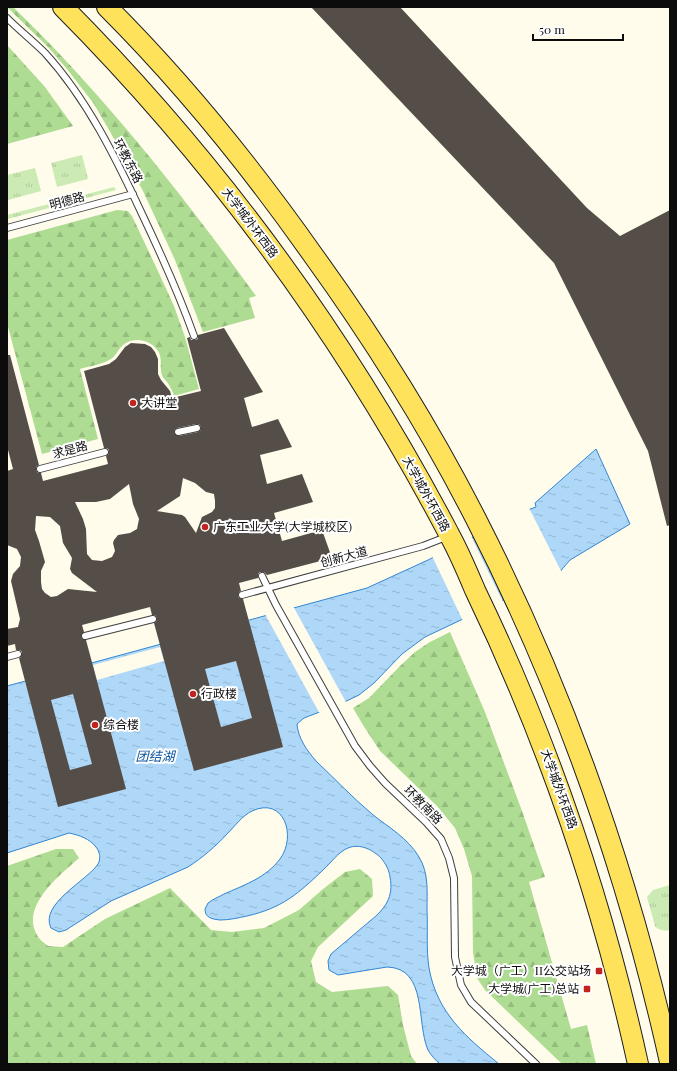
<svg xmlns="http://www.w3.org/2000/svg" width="677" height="1071" viewBox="0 0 677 1071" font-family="'Playfair Display','Noto Sans SC',serif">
  <defs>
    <pattern id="grass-tufts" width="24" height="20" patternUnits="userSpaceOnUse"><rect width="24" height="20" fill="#cceab3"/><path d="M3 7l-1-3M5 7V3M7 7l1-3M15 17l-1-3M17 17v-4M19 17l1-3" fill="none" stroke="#aec899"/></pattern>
    <pattern id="forest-firs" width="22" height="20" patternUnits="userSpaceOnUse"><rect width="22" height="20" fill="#aedc92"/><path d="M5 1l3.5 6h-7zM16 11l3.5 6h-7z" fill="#94bc7d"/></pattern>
    <pattern id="water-ripples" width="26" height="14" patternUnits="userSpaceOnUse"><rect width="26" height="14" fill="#aed7f8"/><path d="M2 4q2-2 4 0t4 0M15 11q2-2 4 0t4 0" fill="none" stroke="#94b7d3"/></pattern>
  </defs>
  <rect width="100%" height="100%" fill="#fffceb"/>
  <!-- grass -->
  <path fill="url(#grass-tufts)" d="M82,155l6,24 -31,8 -6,-24z
    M35,168l6,23 -33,9 -1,-25z
    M114,187l2,3 -108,29 -1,-4z
    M670,885v45c-5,1 -11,1 -15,-4l-8,-29 6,-7z"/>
  <!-- forest -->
  <path fill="url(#forest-firs)" d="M7,7h6c91,88 169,187 243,289l-7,2 6,20 -52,14 -28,-72 -32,-69 -23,-42 -26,-45 -27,-35 -19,-22z
    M7,45l38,42 28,39 -66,18z
    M117,210l11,1 4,5 25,53 17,37 11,31 14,52 -25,7c-1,-4 -3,-8 -5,-11 -2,-4 -6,-6 -7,-10 -3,-8 1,-16 -4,-24 -7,-11 -24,-15 -35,-6 -5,4 -7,12 -14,15 -8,5 -20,6 -29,9l18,70 -56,15 -35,-131v-83z
    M450,632l35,80 37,99 23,66 -16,5 42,147 16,-4 9,39h-34l-77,-74 -8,-12 -4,-26 -1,-76 -8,-27 -9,-21 -18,-22 -57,-55 -17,-26 -10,-17 16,-10 31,-32 15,-14 15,-10z
    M56,849h17l6,9c-19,17 -59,48 -42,77 2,4 7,8 11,11l15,1 42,-28 65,-31 41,42 21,2 32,-4 35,-18 24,-21 22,-17 15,-3 12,10 1,17 -55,51 -7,14 5,21 16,10 56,-6 10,9 5,30 8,31 6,8h-410v-198z"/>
  <!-- water -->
  <path fill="url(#water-ripples)" stroke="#3286d2" d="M596,449l34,75 -60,36 -12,14 -133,63 -23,17 -28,29 -15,12 -21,10 -34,13 -7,6c1,14 10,27 20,38 18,17 36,36 55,52 16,13 36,24 47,43 10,16 8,35 8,53 1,19 -1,39 2,58 8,45 37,69 70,96h-59c-5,-4 -9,-9 -12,-14 -12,-27 0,-82 -41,-83l-49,8 -9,-5 -1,-9 3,-7c13,-11 26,-22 39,-33 15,-12 24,-24 20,-44 -1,-7 -4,-13 -9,-19 -8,-8 -21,-15 -33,-10 -10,4 -17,15 -25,22 -25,24 -41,38 -76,46 -9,2 -18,4 -27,4 -8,-1 -15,-2 -15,-11l3,-6c5,-4 11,-6 16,-9 20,-9 42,-16 56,-35 17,-23 4,-63 -28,-48 -10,5 -17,15 -25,23 -11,12 -25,24 -39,33l-77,34 -45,29 -7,2 -8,-4c-12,-24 37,-48 47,-64 3,-5 2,-12 -2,-17 -6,-8 -17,-12 -27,-14l-62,20v-167l360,-98 61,-28 94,-48 14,-5 -1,-4z"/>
  <!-- pier -->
  <path fill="#fffceb" d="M529,508l33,65 -51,25 -32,-66 42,-21z
    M471,536l32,66 -40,19 -31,-65z
    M293,606l54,98 -27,10 -55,-100z
    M160,647l4,14 -67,19 -4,-15z"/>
  <!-- building -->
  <path fill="#554e48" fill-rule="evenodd" d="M311,7h89l187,201 33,28 50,-26v315l-3,1 -19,-75 -94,-188z
    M224,328l39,64 -19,6 8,29 26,-8 14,28 -32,8 7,29 35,-10 11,28 -39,11 8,28 40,-11 10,28 -65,17 -3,-3h-4l-2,2v4l-19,5 2,8 -2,1 -1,4 1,2 4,1 40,148 -89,24 -40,-148 3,-2v-3l-2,-3h-3l-2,-8 -68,18 2,7 -3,3 1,4 4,1 40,149 -68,18 -39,-149 2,-1 1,-5 -2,-2h-4l-1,-6 -8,2v-17l11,-2 2,-8 -9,-38 2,-7 7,-8 1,-9 -4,-8 -10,-4v-74l6,-2 -6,-23v-91h3l29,110 -3,2v3l2,3h3l2,8 65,-17 -2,-8 3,-2v-4l-2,-2h-3l-20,-77 25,-7 7,-5 9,-12 6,-4 14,1 6,3 4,5 3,7v15l3,6 9,11 2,7 29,-7 -14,-53 3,-1 1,3h4l3,-1v-4zM196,424h3l2,3v3l-3,2 -19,4 -5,-3v-3l3,-2zM183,478l12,5 11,9 8,2 1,7v7l-3,4 -10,5 -6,16 -11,-16 -3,-2 -25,-4 23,-15zM129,484l4,20 6,15 -2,10 -7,4 -12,2 -4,5 -1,3 2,8 -3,6 -10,4 -10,-1 -5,-6 -1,-25 -3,-10 -8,-17h21l14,-3zM36,516l14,1 10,9 3,17 9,15 -2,11 2,4 25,19 -29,-3 -11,7 -6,1 -6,-4 -3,-4 -1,-7v-11l4,-9 -6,-21 -4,-11zM236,661l16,57 -31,9 -16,-58zM73,694l19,70 -22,6 -19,-70z"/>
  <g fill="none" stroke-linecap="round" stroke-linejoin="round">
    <!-- service casing -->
    <g stroke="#3f3f3f" stroke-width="8">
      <path id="service" d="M7,18c12,12 26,23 38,35 42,46 71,105 97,161 19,40 37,80 52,122
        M7,228l126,-34
        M178,432l19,-4
        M40,469l65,-17
        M262,576l14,29 79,141 15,20 15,17 41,39 15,17 8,19 5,20 1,79 6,28 10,17 65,62
        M242,595l181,-49 23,-9
        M85,636l68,-17
        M7,657l11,-3"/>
    </g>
    <!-- primary casing -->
    <g stroke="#1d1d1d" stroke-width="22">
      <path id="primary" d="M63,7c154,155 284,333 386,527 10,18 18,37 26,56 73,151 127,310 163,474
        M107,7c76,76 144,160 206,248 60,83 116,172 163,264 88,172 152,354 194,543"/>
    </g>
    <!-- service -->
    <use href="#service" stroke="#fff" stroke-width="6"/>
    <!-- primary -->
    <use href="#primary" stroke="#fee25c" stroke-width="20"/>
  </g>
  <!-- markers -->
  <g fill="#c1231f" stroke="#fff" stroke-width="1.5">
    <circle cx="133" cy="403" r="4"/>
    <circle cx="205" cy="527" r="4"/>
    <circle cx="193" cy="694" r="4"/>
    <circle cx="95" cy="725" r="4"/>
    <rect x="595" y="967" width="8" height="8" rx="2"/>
    <rect x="583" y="985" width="8" height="8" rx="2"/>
  </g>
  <g text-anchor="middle" stroke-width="4" stroke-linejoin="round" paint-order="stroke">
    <!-- street labels -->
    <g font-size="12" fill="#0c0c0c" stroke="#fff">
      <text transform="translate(128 161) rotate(62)" y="4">环教东路</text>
      <text transform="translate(67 201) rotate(-15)" y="4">明德路</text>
      <text transform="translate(250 223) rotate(53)" y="4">大学城外环西路</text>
      <text transform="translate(70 450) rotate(-15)" y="4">求是路</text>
      <text transform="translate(426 494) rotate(61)" y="4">大学城外环西路</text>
      <text transform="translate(344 557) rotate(-15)" y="4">创新大道</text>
      <text transform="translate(559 789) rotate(70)" y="4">大学城外环西路</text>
      <text transform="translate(423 805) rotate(45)" y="4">环教南路</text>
    </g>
    <!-- poi labels -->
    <g font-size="12" fill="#0c0c0c" stroke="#fff" text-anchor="start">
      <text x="141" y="407">大讲堂</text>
      <text x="213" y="531">广东工业大学(大学城校区)</text>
      <text x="201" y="698">行政楼</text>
      <text x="103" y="729">综合楼</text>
      <text x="591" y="975" text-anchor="end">大学城（广工）II公交站场</text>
      <text x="579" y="993" text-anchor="end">大学城(广工)总站</text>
    </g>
    <!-- water labels -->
    <g font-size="13" font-style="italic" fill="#1158a2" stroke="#fff">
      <text x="155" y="761">团结湖</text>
    </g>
  </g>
  <!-- border -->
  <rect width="677" height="1071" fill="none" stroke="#0c0c0c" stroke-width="16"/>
  <!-- scale -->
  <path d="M533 34v6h90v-6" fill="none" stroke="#0c0c0c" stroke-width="2"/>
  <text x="539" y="34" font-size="12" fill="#0c0c0c" stroke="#ffffff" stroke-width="3" paint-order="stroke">50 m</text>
</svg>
